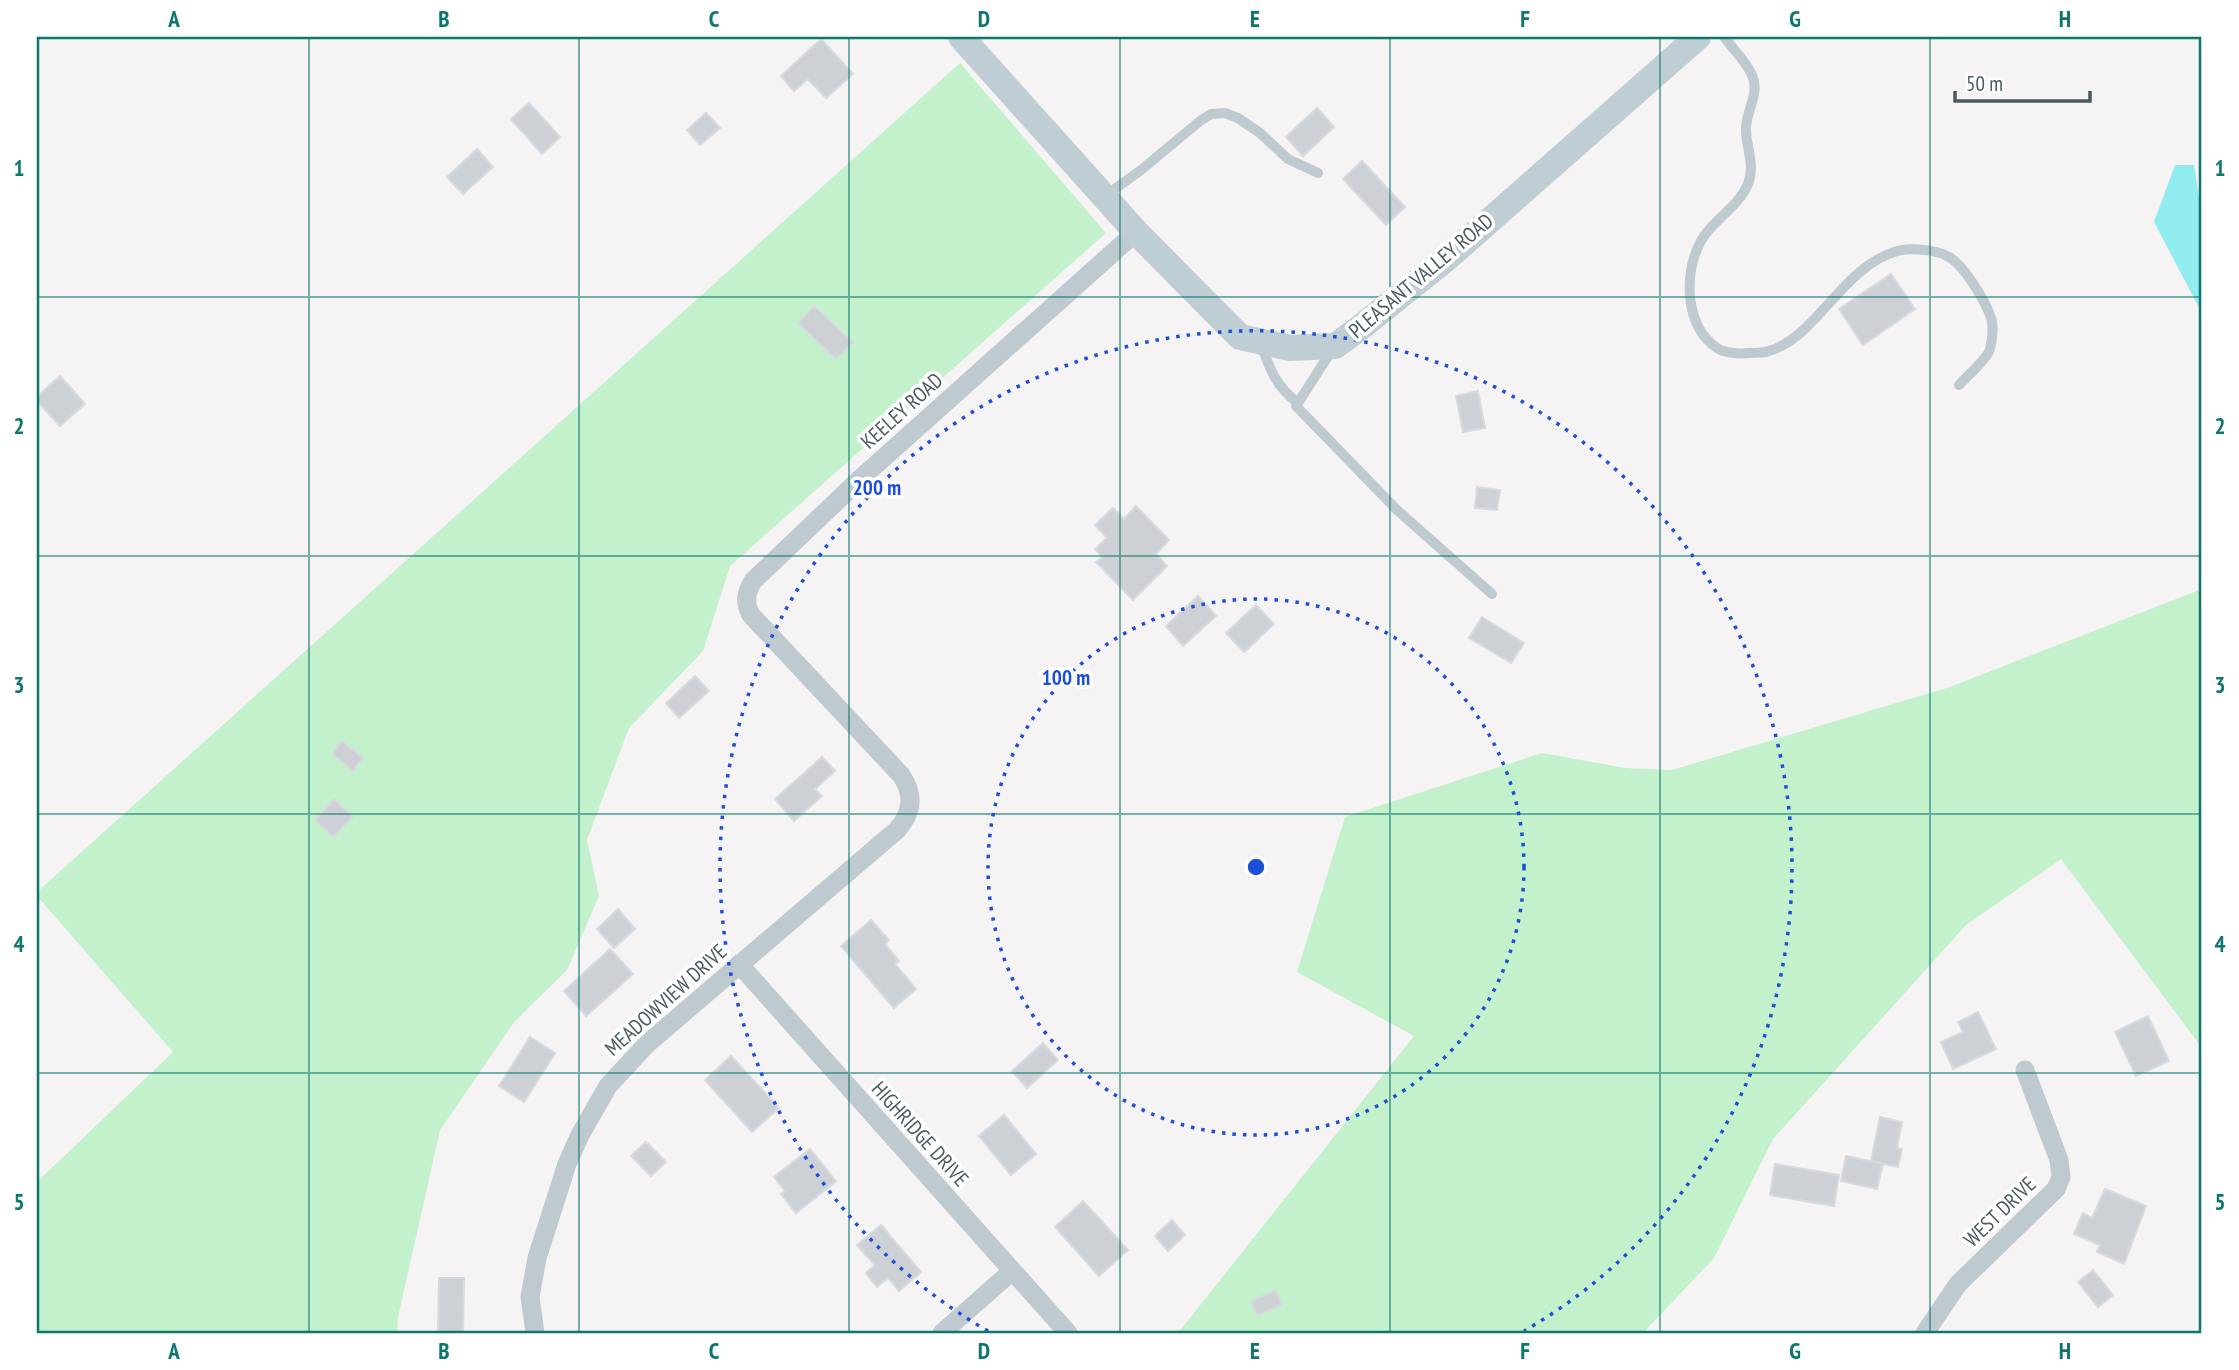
<svg xmlns="http://www.w3.org/2000/svg" width="2239" height="1370" viewBox="0 0 2239 1370" font-family="'PT Sans Narrow',sans-serif">
  <rect width="100%" height="100%" fill="#f5f3f3"/>
  <!-- green -->
  <path fill="#c3f1cc" d="M960,63l146,170 -376,333 -27,85 -74,77 -42,112 12,56 -32,74 -52,51 -75,109 -42,187 -1,16h-360v-151l136,-130 -136,-156v-4z
    M2202,589v459l-141,-189 -95,66 -193,214 -59,119 -71,75h-465l236,-297 -117,-64 48,-155 197,-64 83,15 47,2 278,-83z"/>
  <!-- water -->
  <path fill="#90ecee" d="M2175,165h19l5,33 3,6v109l-48,-91z"/>
  <!-- building -->
  <path fill="#cdd1d5" stroke="#d7dade" stroke-width="2" d="M821,39l32,35 -27,24 -18,-19 -14,12 -13,-15z
    M529,103l31,34 -18,17 -31,-35z
    M1317,108l17,19 -31,29 -17,-19z
    M706,113l14,15 -20,17 -13,-15z
    M477,149l16,18 -30,27 -16,-17z
    M1362,161l43,46 -19,18 -43,-46z
    M1891,274l24,35 -52,36 -24,-36z
    M814,306l39,36 -17,17 -38,-36z
    M60,376l25,28 -25,22 -23,-25v-4z
    M1478,391l7,37 -22,4 -7,-36z
    M1477,487l23,3 -3,20 -22,-2z
    M1136,506l33,34 -13,14 11,12 -34,34 -37,-38 6,-5 -7,-8 12,-11 -12,-13 18,-17 11,11z
    M1198,596l18,20 -33,30 -17,-20z
    M1256,605l18,19 -30,28 -18,-19z
    M1482,617l42,26 -13,20 -42,-25z
    M695,676l14,15 -30,27 -13,-15z
    M342,741l21,17 -10,13 -21,-17z
    M822,757l13,14 -20,18 7,7 -28,25 -19,-22z
    M334,799l19,18 -20,20 -18,-17z
    M618,909l17,20 -21,19 -17,-19z
    M871,920l18,20 -4,4 14,17 -4,3 21,25 -22,19 -53,-62z
    M610,949l23,25 -47,42 -22,-25z
    M1978,1012l18,37 -43,20 -12,-27 22,-10 -5,-10z
    M2148,1016l21,45 -33,15 -21,-44z
    M530,1037l25,16 -31,49 -25,-16z
    M1043,1043l15,17 -31,28 -15,-17z
    M731,1056l48,52 -27,24 -47,-52z
    M1004,1115l32,39 -25,21 -32,-39z
    M1880,1117l22,5 -5,26 5,1 -4,18 -27,-6z
    M646,1142l20,20 -15,14 -20,-20z
    M810,1149l26,32 -40,32 -15,-19 4,-3 -11,-14z
    M1846,1156l37,8 -6,25 -36,-8z
    M1775,1164l64,11 -5,31 -64,-11z
    M2105,1189l41,17 -22,58 -27,-12 3,-7 -26,-11 9,-21 9,5z
    M1083,1201l45,49 -29,26 -44,-49z
    M1172,1220l13,15 -17,16 -13,-15z
    M881,1225l40,47 -22,19 -11,-13 -11,9 -11,-14 9,-8 -18,-20z
    M2093,1270l20,25 -15,12 -20,-25z
    M439,1278h25l-1,55h-25z
    M1276,1290l6,15 -25,10 -6,-14z"/>
  <g fill="none" stroke-linecap="round" stroke-linejoin="round">
    <!-- lane -->
    <path stroke="#becacf" stroke-width="10" d="M1724,37c9,12 22,24 28,38 8,18 -5,34 -6,52 -1,19 10,37 2,57 -10,24 -36,36 -47,57 -18,33 -16,85 16,107 7,5 23,6 31,5 7,0 15,0 21,-2 48,-14 73,-84 128,-100 13,-4 41,-1 52,6 15,8 37,45 42,61 3,7 1,24 -1,31 -2,9 -24,28 -31,36
      M1105,196l36,-26 59,-49 11,-7 14,-1 13,5 22,15 28,26 30,14
      M1262,346c8,25 15,41 36,57
      M1332,350l-36,56 101,104 95,84"/>
    <!-- street -->
    <path stroke="#becacf" stroke-width="19" d="M739,964l329,369
      M535,1333l-5,-36 7,-39 30,-94 13,-29 28,-49 39,-42 250,-214c16,-18 17,-36 4,-55l-150,-160c-7,-13 -5,-22 2,-34l107,-102 276,-247
      M942,1333l69,-61
      M1925,1333l33,-49 98,-95 5,-12 -2,-17 -34,-90"/>
    <!-- secondary -->
    <path stroke="#bfcdd4" stroke-width="26" d="M961,37l175,195 104,105 50,11 45,-2 26,-19 85,-68 252,-222"/>
  </g>
  <!-- grid -->
  <path fill="none" stroke="#0f766e" stroke-width="2" stroke-opacity="0.55" d="M309,37v1296M579,37v1296M849,37v1296M1120,37v1296M1390,37v1296M1660,37v1296M1930,37v1296M37,297h2165M37,556h2165M37,814h2165M37,1073h2165"/>
  <!-- distance rings -->
  <g fill="none" stroke="#1d4ed8" stroke-width="3.5" stroke-dasharray="3.5 7">
    <circle cx="1256" cy="867" r="268"/>
    <path d="M988 1331A536 536 0 1 1 1524 1331"/>
  </g>
  <g text-anchor="middle" stroke-width="7" stroke-linejoin="round" paint-order="stroke">
    <!-- street labels -->
    <g font-size="21" fill="#4a5a61" stroke="#fff">
      <text transform="translate(1421 276) rotate(-40)" y="7">PLEASANT VALLEY ROAD</text>
      <text transform="translate(902 411) rotate(-42)" y="7">KEELEY ROAD</text>
      <text transform="translate(666 1000) rotate(-42)" y="7">MEADOWVIEW DRIVE</text>
      <text transform="translate(920 1134) rotate(48)" y="7">HIGHRIDGE DRIVE</text>
      <text transform="translate(2000 1212) rotate(-44)" y="7">WEST DRIVE</text>
    </g>
  </g>
  <circle cx="1256" cy="867" r="10" fill="#1d4ed8" stroke="#fff" stroke-width="3.5"/>
  <g font-size="21" text-anchor="middle" font-weight="bold" fill="#1d4ed8" stroke="#fff" stroke-width="7" stroke-linejoin="round" paint-order="stroke">
    <text x="877" y="495">200 m</text>
    <text x="1066" y="685">100 m</text>
  </g>
  <!-- border -->
  <rect width="2239" height="1370" fill="none" stroke="#ffffff" stroke-width="77"/>
  <!-- scale -->
  <path d="M1955 91v10h135v-10" fill="none" stroke="#4a5a61" stroke-width="3.5"/>
  <text x="1966" y="91" font-size="21" fill="#4a5a61" stroke="#ffffff" stroke-width="5" paint-order="stroke">50 m</text>
  <rect x="38" y="38" width="2162" height="1294" fill="none" stroke="#0f766e" stroke-width="2.5"/>
  <g font-size="23" text-anchor="middle" font-weight="bold" fill="#0f766e">
    <text x="174" y="27">A</text>
    <text x="444" y="27">B</text>
    <text x="714" y="27">C</text>
    <text x="984" y="27">D</text>
    <text x="1255" y="27">E</text>
    <text x="1525" y="27">F</text>
    <text x="1795" y="27">G</text>
    <text x="2065" y="27">H</text>
    <text x="19" y="176">1</text>
    <text x="2220" y="176">1</text>
    <text x="19" y="434">2</text>
    <text x="2220" y="434">2</text>
    <text x="19" y="693">3</text>
    <text x="2220" y="693">3</text>
    <text x="19" y="952">4</text>
    <text x="2220" y="952">4</text>
    <text x="19" y="1210">5</text>
    <text x="2220" y="1210">5</text>
    <text x="174" y="1359">A</text>
    <text x="444" y="1359">B</text>
    <text x="714" y="1359">C</text>
    <text x="984" y="1359">D</text>
    <text x="1255" y="1359">E</text>
    <text x="1525" y="1359">F</text>
    <text x="1795" y="1359">G</text>
    <text x="2065" y="1359">H</text>
  </g>
</svg>
